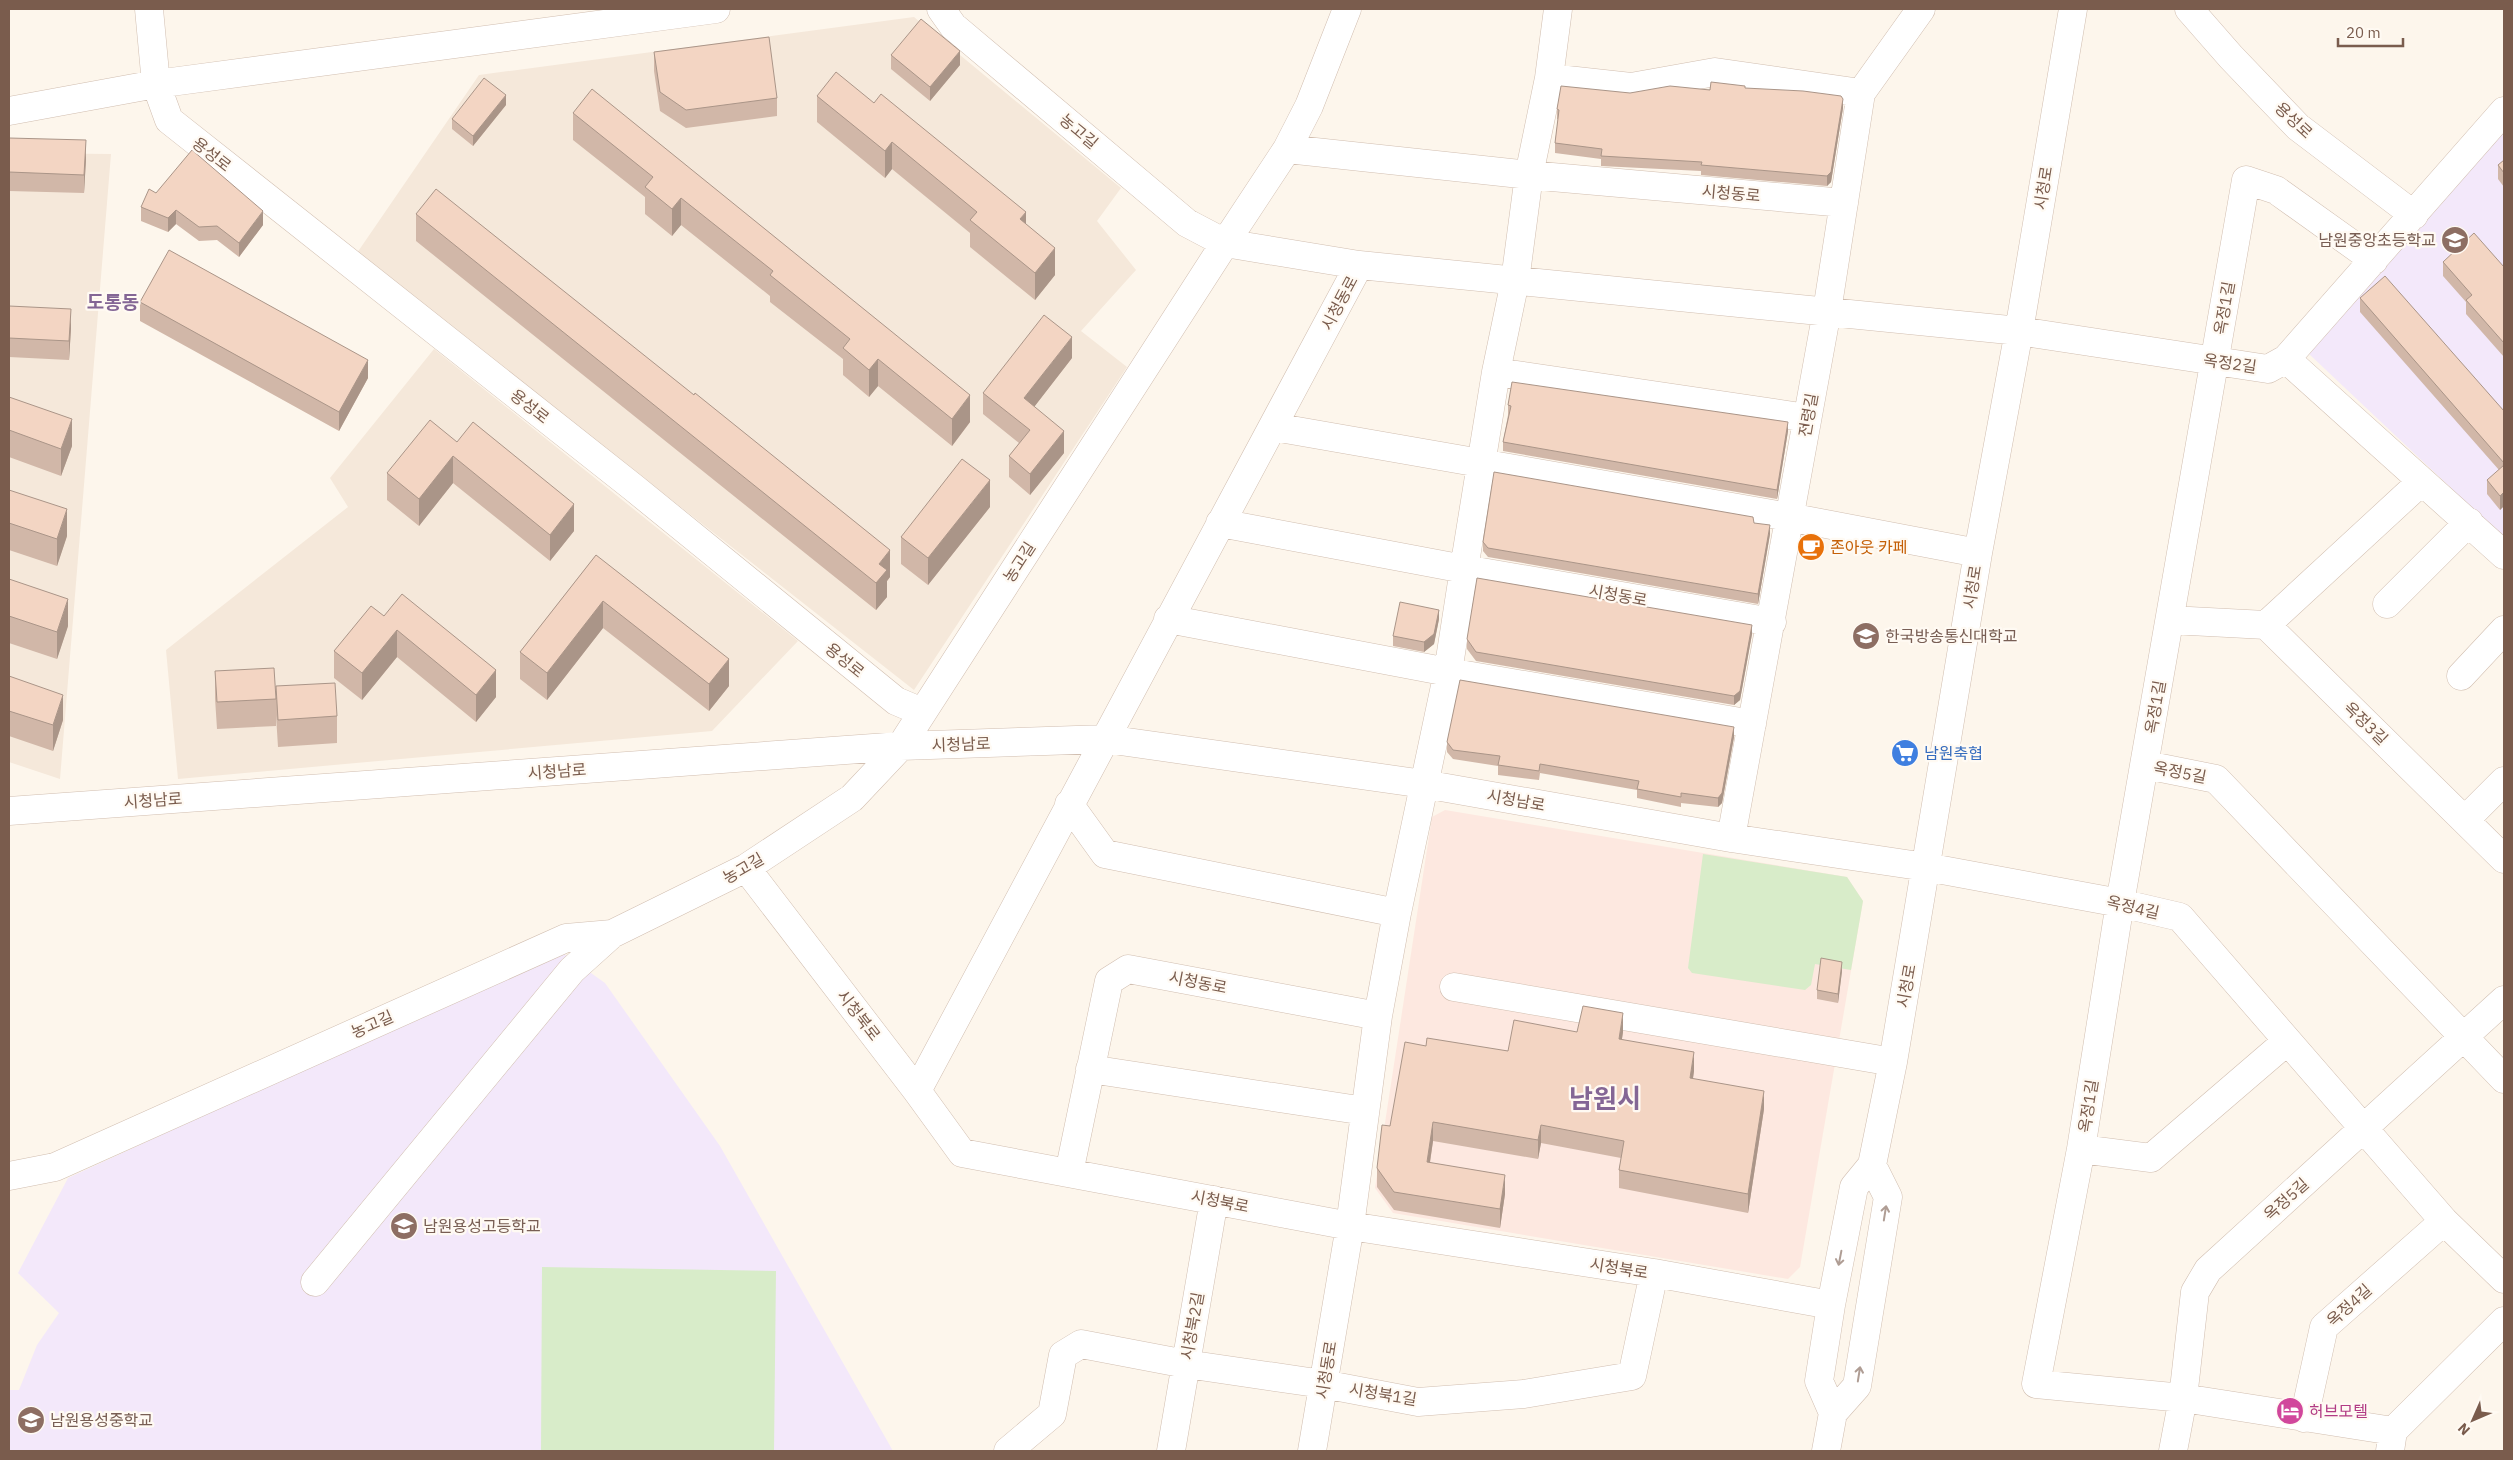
<svg xmlns="http://www.w3.org/2000/svg" width="2513" height="1460" viewBox="0 0 2513 1460" font-family="'IBM Plex Sans','Noto Sans KR',sans-serif">
  <rect width="100%" height="100%" fill="#fdf6ec"/>
  <!-- residential -->
  <path fill="#f5e8da" d="M914,17l207,171 -24,33 39,49 -55,61 46,36 -213,323 -557,-437 122,-178z
    M9,153l102,1 -51,625 -51,-17z
    M434,349l364,292 -86,90 -534,48 -12,-129 182,-143 -18,-29z"/>
  <!-- commercial -->
  <path fill="#fde8e0" d="M1445,810l402,67 16,24 -63,366 -12,12 -395,-66 -18,-25 57,-371z"/>
  <!-- education -->
  <path fill="#f3e8fa" d="M2504,128v410l-196,-185z
    M560,951l45,32 115,163 173,305h-884v-61h10l18,-45 22,-32 -41,-40 50,-95z"/>
  <!-- green -->
  <path fill="#d8ecc9" d="M1703,854l144,23 16,24 -12,69 -36,-6 -4,21 -6,5 -113,-17 -4,-5z
    M542,1267l234,4 -2,180h-233z"/>
  <g fill="none" stroke-linecap="round" stroke-linejoin="round">
    <!-- minor casing -->
    <g stroke="#d1beb0" stroke-width="29">
      <path id="minor" d="M149,9l7,75 13,36 465,368 262,213 26,11
        M1347,9l-38,97 -22,43 -62,94 134,22 660,66 249,38 18,-10 218,196
        M2189,9l42,48 67,70 116,88
        M1549,78l82,9 84,-15 146,21
        M9,111l147,-27 560,-75
        M1287,149l242,26 315,28
        M2374,260l-98,-70 -30,-10 -126,723 -39,246 -45,235 147,14 210,33
        M2286,359l218,-248
        M1496,372l311,46
        M1274,427l515,90 189,36
        M1220,523l244,46 308,53
        M2387,604l82,-82
        M1168,619l280,53 304,52
        M2170,620l96,5 155,-143
        M2266,625l238,234
        M2461,676l43,-46
        M2146,765l70,14 288,300
        M1069,804l36,50 292,59
        M9,811l892,-65 205,-7 318,45 307,54 195,29 194,36 60,14 264,304 60,58
        M2465,820l39,-39
        M1731,838l96,-527 34,-218 60,-84
        M746,868l171,223 45,62 388,73 304,47 177,32
        M1454,987l439,75
        M1090,1069l275,42
        M917,1091l442,-826
        M2081,1149l70,9 135,-116
        M1069,1173l40,-192 19,-12 250,47
        M9,1176l46,-9 511,-229 46,-4 134,-66 106,-70 49,-52 324,-503 -38,-20 -234,-197 -12,-17
        M315,1282l257,-312 40,-36
        M1833,1413l-14,-32 12,-76 23,-118 18,-22 21,-103 85,-509 41,-222 54,-322
        M2304,1418l20,-91 120,-106
        M1008,1451l44,-37 11,-59 18,-11 105,20 137,20 95,18 106,-8 108,-18 22,-103
        M1171,1451l43,-251
        M1312,1451l38,-225 28,-210 19,-103 51,-241 16,-103 32,-197 19,-91 14,-106 20,-97 9,-69
        M1826,1451l7,-38 24,-27 31,-189 -16,-32
        M2173,1451l10,-53 12,-106 13,-22 296,-270
        M2390,1451l3,-20 111,-110"/>
    </g>
    <!-- minor -->
    <use href="#minor" stroke="#fff" stroke-width="28"/>
  </g>
  <!-- wall -->
  <path fill="#d1b7a8" d="M654,52l123,46v18l-91,12 -26,-17 -6,-40z
    M891,55l69,10 -30,36 -39,-32z
    M1745,88l98,20 -12,74 -4,4 -126,-11v-4l-100,-5v-7l-46,-6v-10l3,-24h-1v-10l73,-16z
    M817,96l57,7 152,121 29,51 -20,25 -65,-53v-14l-78,-64 -7,9 -68,-56z
    M506,105l-33,41 -21,-17v-10z
    M573,113l397,309 -18,24 -74,-60 -9,11 -26,-22v-16l-73,-57v-6l-89,-71 -9,11 -27,-22v-17l-72,-57z
    M9,138l77,21 -2,34 -75,-2z
    M2504,160v27l-6,-8v-14z
    M156,193l107,32 -24,32 -22,-17 -18,1 -23,-17 -8,8 -27,-11v-14z
    M416,214l474,363 -3,4v16l-11,13 -460,-369z
    M2443,262l61,5v90l-38,-43v-12l-23,-26z
    M2360,298l144,113v95l-4,4 -13,-16v-14l12,-10 -139,-158z
    M140,302l228,76 -29,53 -199,-110z
    M9,306l62,22 -2,32 -60,-3z
    M1072,358l-38,49 30,46 -34,42 -21,-18v-21l10,-13 -36,-29v-21z
    M9,397l63,49 -11,30 -52,-19z
    M1508,405l280,26 -11,68 -274,-48v-9l5,-27z
    M457,442l117,89 -24,30 -97,-78 -34,43 -32,-26v-27z
    M9,490l58,46 -10,30 -48,-16z
    M990,507l-62,78 -27,-21v-27z
    M1754,523l16,11 -12,70 -270,-47 -5,-6v-9z
    M596,555l133,131 -20,25 -106,-83 -56,72 -27,-21v-27z
    M9,579l59,47 -11,33 -48,-16z
    M384,616l112,81 -20,25 -79,-65 -35,43 -28,-22v-27z
    M1439,619l-5,25 -10,8 -31,-6v-10z
    M1752,634l-12,66 -6,5 -258,-44 -9,-12v-10z
    M215,671l61,26 61,19v27l-59,4 -2,-32v11l-59,3 -2,-31z
    M9,676l54,44 -10,31 -44,-15z
    M1734,737l-12,66 -4,4 -37,-4v4l-44,-9v-8l-97,-17 -1,7 -41,-5v-9l-45,-7 -6,-7v-10z
    M1842,971l-4,32 -21,-4v-9z
    M1577,1032h46l-1,7 72,32 -1,8 71,30 -16,104 -129,-25v-18l2,-12 -80,-15 -3,16 -105,-18 -3,22 75,31 -5,34 -106,-18 -17,-23v-19l13,-42 36,-80 82,5z"/>
  <!-- shaded-wall -->
  <path fill="#aa9588" d="M960,51v14l-30,36v-14z
    M506,95v10l-33,41v-10z
    M1843,99v9l-12,74 -4,4v-10z
    M86,140v19l-2,34v-18z
    M892,142v27l-7,9v-27z
    M681,198v27l-9,11v-27z
    M176,210v14l-8,8v-14z
    M263,211v14l-24,32v-14z
    M1026,212v27l-6,-20z
    M1055,248v27l-20,25v-27z
    M71,309v19l-2,32v-19z
    M1072,337v21l-48,62v-22z
    M878,359v27l-9,11v-27z
    M368,360v18l-29,53v-19z
    M970,395v27l-18,24v-27z
    M72,419v27l-11,30v-27z
    M1788,422v9l-11,68v-9z
    M1064,431v22l-34,42v-21z
    M453,456v27l-34,43v-27z
    M990,480v27l-62,78v-27z
    M2504,492v14l-4,4v-14z
    M574,504v27l-24,30v-26z
    M67,509v27l-10,30v-27z
    M1770,525v9l-12,70v-10z
    M890,550v27l-3,4v16l-11,13v-27l3,-19z
    M68,599v27l-11,33v-27z
    M603,601v27l-56,72v-27z
    M1439,610v9l-5,25 -10,8v-10z
    M1752,625v9l-12,66 -6,5v-9z
    M397,630v27l-35,43v-27z
    M729,659v27l-20,25v-27z
    M496,670v27l-20,25v-27z
    M63,695v25l-10,31v-26z
    M1734,727v10l-12,66 -4,4v-9z
    M1842,962v9l-4,32v-9z
    M1623,1013v19l-4,25v-18z
    M1694,1052v19l-4,26v-19z
    M1764,1091v18l-16,104v-19z
    M1433,1122v19l-6,40v-19z
    M1541,1125v18l-3,16v-19z
    M1505,1175v19l-5,34v-19z"/>
  <!-- building -->
  <path fill="#f3d5c3" stroke="#aa9588" d="M921,19l39,32 -30,36 -39,-32z
    M769,37l8,61 -91,12 -26,-18 -6,-40z
    M836,72l38,31 7,-9 145,118 -6,7 35,29 -20,25 -65,-53 7,-8 -85,-70 -7,9 -68,-55z
    M484,78l22,17 -33,41 -21,-17z
    M1711,82l34,4v2l58,3 38,5 2,3 -12,73 -4,4 -126,-11 1,-3 -101,-6 1,-7 -47,-6 4,-33 -2,-1 4,-23 69,7 40,-7 40,4z
    M592,89l378,306 -18,24 -74,-60 -9,11 -26,-22 7,-9 -80,-64 3,-4 -92,-73 -9,11 -27,-22 8,-10 -80,-64z
    M9,138l77,2 -2,35 -75,-3z
    M192,150l71,61 -24,32 -22,-17 -18,1 -23,-17 -8,8 -27,-11 8,-18 7,4z
    M2504,160v13l-6,-8z
    M436,189l258,206 1,-2 195,157 -11,14 8,6 -11,13 -460,-369z
    M2474,233l30,34v76l-38,-43 6,-5 -29,-33z
    M169,250l199,110 -29,52 -199,-110z
    M2385,276l119,135v52l-144,-165z
    M9,306l62,3 -2,32 -60,-3z
    M1044,315l28,22 -48,61 40,33 -34,43 -21,-18 21,-26 -47,-37z
    M1512,382l276,40 -11,68 -274,-48 8,-36 -3,-1z
    M9,397l63,22 -11,30 -52,-19z
    M430,420l27,22 16,-20 101,82 -24,31 -97,-79 -34,43 -32,-26z
    M962,459l28,21 -62,78 -27,-21z
    M2504,465v27l-4,4 -13,-16z
    M1494,472l259,45 1,6 16,2 -12,69 -270,-46 -5,-6z
    M9,490l58,19 -10,30 -48,-16z
    M596,555l133,104 -20,25 -106,-83 -56,72 -27,-21z
    M1477,578l275,47 -12,66 -6,5 -258,-44 -9,-13z
    M9,579l59,20 -11,33 -48,-16z
    M402,594l94,76 -20,25 -79,-65 -35,43 -28,-22 37,-45 13,10z
    M1400,602l39,8 -5,24 -10,8 -31,-6z
    M274,668l2,31 -59,3 -2,-31z
    M9,676l54,19 -10,30 -44,-14z
    M1460,680l274,47 -12,66 -4,5 -37,-5v4l-44,-8 2,-8 -99,-17 -1,7 -41,-6 2,-9 -47,-6 -6,-8z
    M335,683l2,33 -59,4 -2,-34z
    M1821,958l21,4 -4,32 -21,-4z
    M1583,1006l40,7 -4,26 75,13 -4,26 74,13 -16,103 -129,-24 5,-29 -83,-16 -3,15 -105,-18 -6,40 78,13 -5,34 -106,-17 -17,-24 5,-43 8,1 15,-84 21,4 1,-8 81,13 6,-31 63,12z"/>
  <!-- one-way arrows -->
  <defs><path id="oneway-shaft" d="M-6 0H5M1.5-3L5.5 0L1.5 3" fill="none" stroke-width="1.6" stroke-linecap="round" stroke-linejoin="round" transform="scale(1.25)"/></defs>
  <g stroke="#af9d94">
    <use href="#oneway-shaft" transform="translate(1885 1213) rotate(-81)"/>
    <use href="#oneway-shaft" transform="translate(1840 1258) rotate(101)"/>
    <use href="#oneway-shaft" transform="translate(1859 1374) rotate(-81)"/>
  </g>
  <!-- icons -->
  <defs>
    <g id="school-disc" transform="scale(1.4375)"><circle r="9.5" fill="#8d6e63" stroke="#fffaf3"/><path d="M0-5L7-2L0 1L-7-2ZM-4 1L0 2.5L4 1V4Q0 6-4 4Z" fill="#fff"/></g>
    <g id="cafe-disc" transform="scale(1.4375)"><circle r="9.5" fill="#e8710a" stroke="#fffaf3"/><path d="M-5.5-4.5H6V0H3Q3 3.5 0 3.5H-2.5Q-5.5 3.5-5.5 0ZM3-3.2v2h1.7v-2ZM-6 4.5H4V6H-6Z" fill="#fff"/></g>
    <g id="university-disc" transform="scale(1.4375)"><circle r="9.5" fill="#8d6e63" stroke="#fffaf3"/><path d="M0-5L7-2L0 1L-7-2ZM-4 1L0 2.5L4 1V4Q0 6-4 4Z" fill="#fff"/></g>
    <g id="supermarket-disc" transform="scale(1.4375)"><circle r="9.5" fill="#3f7fe0" stroke="#fffaf3"/><path d="M-6-5.5h2.5l.6 2H6L4.5 2H-2.5L-4.4-4H-6ZM-1.5 3.2a1.3 1.3 0 1 0 .1 0ZM3 3.2a1.3 1.3 0 1 0 .1 0Z" fill="#fff"/></g>
    <g id="hotel-disc" transform="scale(1.4375)"><circle r="9.5" fill="#d1479c" stroke="#fffaf3"/><path d="M-6-4.5h1.5V1H6V5H4.5V3h-9V5H-6ZM-4 0a1.8 1.8 0 1 1 3.6 0ZM.5 0V-2.5h3Q6-2.5 6 0Z" fill="#fff"/></g>
  </defs>
  <g fill-rule="evenodd">
    <use href="#school-disc" x="2455" y="240"/>
    <use href="#cafe-disc" x="1811" y="547"/>
    <use href="#university-disc" x="1866" y="636"/>
    <use href="#supermarket-disc" x="1905" y="753"/>
    <use href="#school-disc" x="404" y="1226"/>
    <use href="#hotel-disc" x="2290" y="1411"/>
    <use href="#school-disc" x="31" y="1420"/>
  </g>
  <g text-anchor="middle" stroke-width="4.5" stroke-linejoin="round" paint-order="stroke">
    <!-- street labels -->
    <g font-size="16" fill="#7a5c4d" stroke="#fffaf3">
      <text transform="translate(2294 120) rotate(43)" y="6">용성로</text>
      <text transform="translate(1079 131) rotate(40)" y="6">농고길</text>
      <text transform="translate(212 154) rotate(38)" y="6">용성로</text>
      <text transform="translate(2043 188) rotate(-81)" y="6">시청로</text>
      <text transform="translate(1731 193) rotate(5)" y="6">시청동로</text>
      <text transform="translate(1339 303) rotate(-62)" y="6">시청동로</text>
      <text transform="translate(2224 308) rotate(-80)" y="6">옥정1길</text>
      <text transform="translate(2230 363) rotate(8)" y="6">옥정2길</text>
      <text transform="translate(530 406) rotate(38)" y="6">용성로</text>
      <text transform="translate(1808 415) rotate(-80)" y="6">전령길</text>
      <text transform="translate(1019 562) rotate(-57)" y="6">농고길</text>
      <text transform="translate(1972 587) rotate(-81)" y="6">시청로</text>
      <text transform="translate(1618 595) rotate(10)" y="6">시청동로</text>
      <text transform="translate(845 660) rotate(39)" y="6">용성로</text>
      <text transform="translate(2155 707) rotate(-80)" y="6">옥정1길</text>
      <text transform="translate(2366 723) rotate(44)" y="6">옥정3길</text>
      <text transform="translate(961 744) rotate(-2)" y="6">시청남로</text>
      <text transform="translate(557 771) rotate(-4)" y="6">시청남로</text>
      <text transform="translate(2180 772) rotate(11)" y="6">옥정5길</text>
      <text transform="translate(153 800) rotate(-4)" y="6">시청남로</text>
      <text transform="translate(1516 800) rotate(10)" y="6">시청남로</text>
      <text transform="translate(743 868) rotate(-30)" y="6">농고길</text>
      <text transform="translate(2133 907) rotate(13)" y="6">옥정4길</text>
      <text transform="translate(1198 982) rotate(11)" y="6">시청동로</text>
      <text transform="translate(1906 986) rotate(-80)" y="6">시청로</text>
      <text transform="translate(859 1015) rotate(52)" y="6">시청북로</text>
      <text transform="translate(372 1024) rotate(-24)" y="6">농고길</text>
      <text transform="translate(2088 1106) rotate(-81)" y="6">옥정1길</text>
      <text transform="translate(2286 1199) rotate(-42)" y="6">옥정5길</text>
      <text transform="translate(1220 1201) rotate(11)" y="6">시청북로</text>
      <text transform="translate(1619 1268) rotate(9)" y="6">시청북로</text>
      <text transform="translate(2349 1305) rotate(-42)" y="6">옥정4길</text>
      <text transform="translate(1192 1326) rotate(-80)" y="6">시청북2길</text>
      <text transform="translate(1326 1370) rotate(-81)" y="6">시청동로</text>
      <text transform="translate(1383 1394) rotate(9)" y="6">시청북1길</text>
    </g>
    <!-- education labels -->
    <g font-size="16" fill="#785e54" stroke="#fffaf3" text-anchor="start">
      <text x="2436" y="246" text-anchor="end">남원중앙초등학교</text>
      <text x="1885" y="642">한국방송통신대학교</text>
      <text x="423" y="1232">남원용성고등학교</text>
      <text x="50" y="1426">남원용성중학교</text>
    </g>
    <!-- food labels -->
    <g font-size="16" fill="#c56008" stroke="#fffaf3" text-anchor="start">
      <text x="1830" y="553">존아웃 카페</text>
    </g>
    <!-- shop labels -->
    <g font-size="16" fill="#366cbe" stroke="#fffaf3" text-anchor="start">
      <text x="1924" y="759">남원축협</text>
    </g>
    <!-- hotel labels -->
    <g font-size="16" fill="#b23c85" stroke="#fffaf3" text-anchor="start">
      <text x="2309" y="1417">허브모텔</text>
    </g>
    <!-- quarter labels -->
    <g font-size="19" font-weight="bold" fill="#846695" stroke="#fffaf3">
      <text x="113" y="309">도통동</text>
    </g>
    <!-- town labels -->
    <g font-size="26" font-weight="bold" fill="#846695" stroke="#fffaf3">
      <text x="1605" y="1108">남원시</text>
    </g>
  </g>
  <!-- border -->
  <rect width="2513" height="1460" fill="none" stroke="#7a5c4d" stroke-width="20"/>
  <!-- north arrow -->
  <g transform="translate(2473 1420) rotate(225)" stroke="#fffaf3" stroke-width="4" paint-order="stroke">
  <path d="M0-4L9 19L0 12L-9 19Z" fill="#7a5c4d"/>
  <text y="-8" font-size="14" font-weight="bold" text-anchor="middle" fill="#7a5c4d">N</text>
  </g>
  <!-- scale -->
  <path d="M2338 38v8h65v-8" fill="none" stroke="#7a5c4d" stroke-width="2.5"/>
  <text x="2346" y="38" font-size="15" fill="#7a5c4d" stroke="#fffaf3" stroke-width="4" paint-order="stroke">20 m</text>
</svg>
